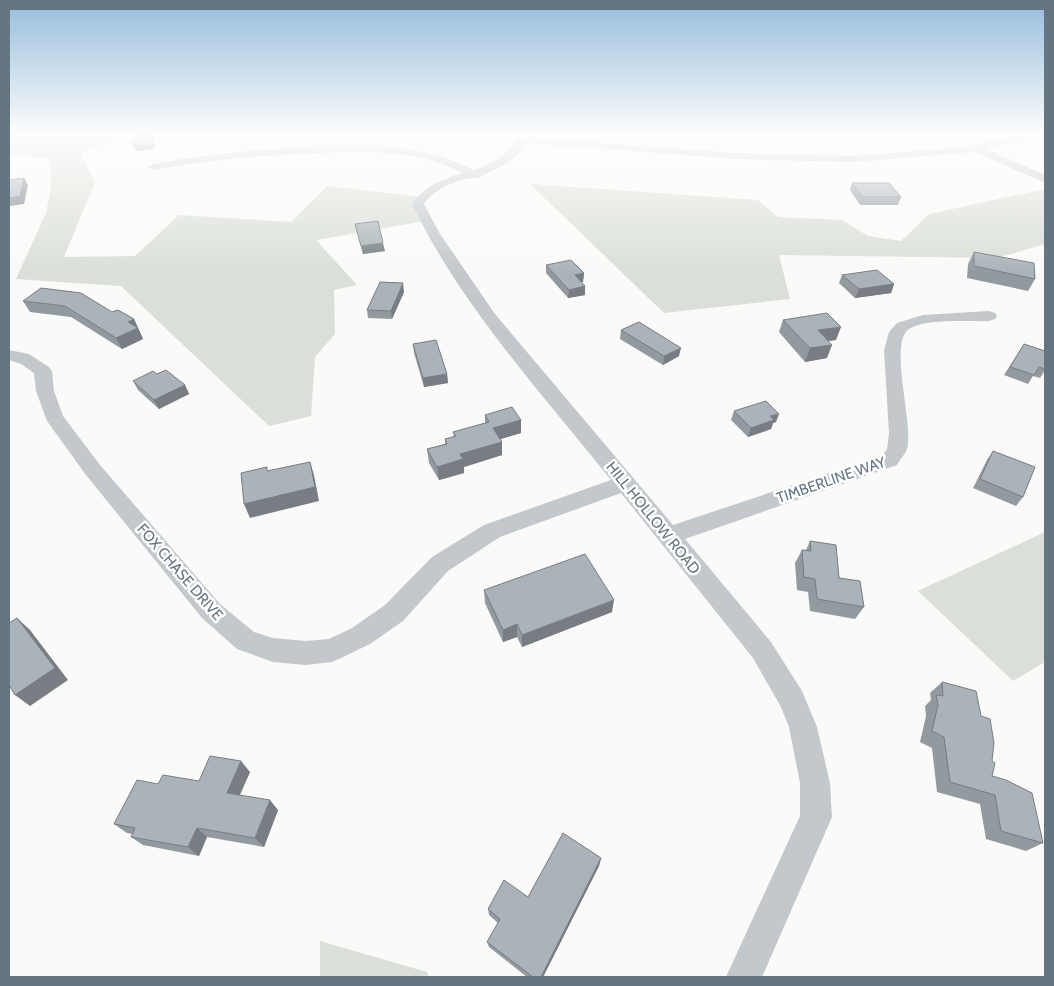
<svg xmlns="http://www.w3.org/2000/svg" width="1054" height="986" viewBox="0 0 1054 986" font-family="Cabin,sans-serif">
  <rect width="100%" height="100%" fill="#fafaf8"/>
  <!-- green -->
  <path fill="#dadfd7" d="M9,135h106l-1,6 -34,12 15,29 -31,75 71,-1 44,-41 112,7 36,-36 96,11 2,24 -109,19 41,45 -23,5 1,44 -20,23 -4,59 -42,10 -148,-140 -105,-7 30,-66 5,-25 -1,-29 -41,-6z
    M530,184l228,16 20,17 64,3 26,16 33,5 28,-27 116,-25v55l-48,14 -218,-3 11,44 -126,14z
    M1045,532v130l-32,19 -95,-90z
    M320,941l107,31 1,5h-108z"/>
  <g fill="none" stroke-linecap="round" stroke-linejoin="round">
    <!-- minor -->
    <path fill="#c3c8cc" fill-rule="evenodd" d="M521,135h10l-1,2 207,16 115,3 116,-9 46,-12h18l-1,2 -45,12 59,26v7l-4,-1 -66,-29 -123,10 -115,-3 -211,-16c-14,21 -26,24 -47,34 -5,3 -2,0 -7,1 -17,2 -39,12 -48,26l16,30 55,80 178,211 210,-70 4,-6 2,-16 -5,-83 5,-18 8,-9 26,-8 66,-4 6,2 2,3 -2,3 -6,2c-21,1 -62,-3 -80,8 -21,14 5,94 -2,120 -2,5 -7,11 -10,16l-212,74 86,103 31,49 15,36 13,56 2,34 -70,160h-36l74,-161v-33l-11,-56 -8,-20 -28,-49 -132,-165 -121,44 -52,34 -45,50 -33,23 -29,14 -9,4 -26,3 -33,-3 -36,-13 -35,-31 -116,-143 -39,-54 -11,-30 -2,-18 -13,-9 -12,-4v-10l20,4 20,13 3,4 2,20 9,25 37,49 120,139 34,28 19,6 33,3 23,-2 23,-11 33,-23 47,-48 52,-32 127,-45c-70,-88 -150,-174 -199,-276 13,-19 30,-24 51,-31 -51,-26 -107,-22 -162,-19 -49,2 -99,7 -148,16l-6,-3 6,-3c44,-8 89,-13 133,-16 65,-4 129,-8 188,22 21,-7 34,-16 47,-35z"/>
  </g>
  <!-- wall -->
  <path fill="#929a9f" d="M852,183l49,14 -3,8h-38l-10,-15z
    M355,224l30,27 -22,3z
    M974,252l61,27 -7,12 -61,-13 1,-14z
    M546,265l38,8 -1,9h-2l4,13 -17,3 -22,-25z
    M842,275l52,9 -3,9 -36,5 -16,-15z
    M404,292l-12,27 -24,-1 -1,-8z
    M23,301l89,11 22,7 9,20 -21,10 -51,-32 -41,-5z
    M783,320l53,20 -8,1 -1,17 -22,4 -26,-30z
    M621,330l58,26 -16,9 -43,-26z
    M413,344l34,30 1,9 -24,4 -10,-34z
    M1024,344l21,7v19l-5,8 -7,-2 -5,8 -24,-9z
    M157,374l28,11 4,9 -30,15 -21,-19 -5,-9z
    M734,411l42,11 -3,1 -2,6 -23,8 -17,-17z
    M485,415l36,5v13l-21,6 2,3v13l-38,12v6l-25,7 -10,-17 -2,-14 18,-5v-5l9,-2 -1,-5 32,-9z
    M993,451l30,46 -7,9 -43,-18 14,-28z
    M810,541l54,66 -9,12 -45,-8 -2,-19 -11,-2 -2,-27 7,-13h4z
    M484,590l128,22 -90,35 -5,-10 -14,5 -18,-39z
    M942,682l39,34 11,45v15l51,67 -17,8 -40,-12 -6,-35 -43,-12 -5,-44 -12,-6 6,-26 -1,-10 6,-6 -1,-7z
    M250,772l-10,23 38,15 -14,37 -57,-10 -8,19 -56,-11 -12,-8 1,-3 -5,-1 -13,-9 44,-40 41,-3z
    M601,858l-2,8 -56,111h-16l-38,-30 -2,-5 11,-19 -9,-8 -1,-6 40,-12z"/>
  <!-- shaded-wall -->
  <path fill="#777d82" d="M152,135h3l-1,14 -18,2 -3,-7z
    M24,178l4,7 -4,19 -15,2v-8z
    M383,243l2,8 -22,3 -2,-8z
    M584,273l-1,9 -9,2 1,-9z
    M403,283l1,9 -12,27 -1,-8z
    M894,284l-3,9 -36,5 4,-9z
    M585,286v9l-17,3 1,-8z
    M134,319l9,20 -21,10 -6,-11 12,-16z
    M841,327l-5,13 -23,3 5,-13z
    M832,345l-5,13 -22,4 5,-14z
    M681,348l-2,8 -16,9 1,-9z
    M447,374l1,9 -24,4 -1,-9z
    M185,385l4,9 -30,15 -5,-9z
    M779,414l-3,8 -3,1 -2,6 -23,8 3,-9 19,-12z
    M521,420v13l-27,8 -1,-13z
    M502,442v13l-38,12v6l-25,7 -2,-13 23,-13z
    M310,462l4,13 5,26 -69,17 -6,-14z
    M614,600l-2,12 -90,35v-12z
    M17,618l13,12 38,50 -38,26 -15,-11z
    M517,624v13l-14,5v-12z
    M241,761l9,11 -14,31 -9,-10z
    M270,800l8,10 -14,37 -9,-9z
    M197,828l10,9 -8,19 -11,-9z
    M601,858l-2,8 -56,111h-2z"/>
  <!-- building -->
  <path fill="#aab3b9" stroke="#777d82" d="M134,135h18l-1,7 -18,2z
    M24,178l-4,18 -11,2v-18z
    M852,183h37l12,14h-38z
    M378,221l5,22 -22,3 -6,-22z
    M974,252l60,11 1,16 -61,-13z
    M571,260l13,13 -9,2 10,11 -16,4 -23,-25z
    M877,270l17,14 -35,5 -17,-14z
    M380,282l23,1 -12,28 -24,-1z
    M41,288l40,5 31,19 6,-2 16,9 -6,3 10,6 -22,10 -51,-32 -42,-5z
    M827,313l14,14 -23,3 14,15 -22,3 -27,-28z
    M639,322l42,26 -17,8 -43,-26z
    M436,340l11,34 -24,4 -10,-34z
    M1024,344l21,7v18l-6,-2 -5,8 -24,-8z
    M166,370l19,15 -31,15 -21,-19 20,-10 4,3z
    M766,401l13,13 -9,2 4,4 -23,8 -17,-17z
    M512,407l9,13 -28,8 9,14 -42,12 3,5 -26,8 -10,-18 20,-5 -2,-5 11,-3 -3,-4 36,-10 -4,-7z
    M993,451l42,16 -12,30 -43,-18z
    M310,462l5,25 -71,17 -3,-31 26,-6v4z
    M810,541l26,4 3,33 21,3 4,26 -47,-8 -2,-20 -11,-2 -2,-27 9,1z
    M585,554l29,46 -92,35 -5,-11 -14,6 -19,-40z
    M17,618l38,50 -40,27 -6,-10v-62z
    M942,682l34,9 5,25 9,3 4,24 -2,18 3,2 -3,13 14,4 26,13 11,50 -42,-12 -6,-36 -45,-13 -6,-45 -12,-6 6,-26 -2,-10 7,1z
    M210,756l31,5 -14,32 43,7 -15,38 -58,-10 -9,19 -57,-10 4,-9 -21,-4 23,-44 21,4 5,-9 36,6z
    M563,833l38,25 -60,119h-8l-46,-35 13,-23 -12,-10 16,-29 24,17z"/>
  <!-- sky -->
  <linearGradient id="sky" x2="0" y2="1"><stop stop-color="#96bcdc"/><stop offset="0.49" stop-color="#fdfdfc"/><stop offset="1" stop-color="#fdfdfc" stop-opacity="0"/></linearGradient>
  <rect width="1054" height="273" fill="url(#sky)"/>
  <g text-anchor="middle" stroke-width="5" stroke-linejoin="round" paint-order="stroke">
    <!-- street labels -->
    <g font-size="15" fill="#657683" stroke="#fff">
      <text transform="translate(831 480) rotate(-19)" y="5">TIMBERLINE WAY</text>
      <text transform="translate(653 518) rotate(51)" y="5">HILL HOLLOW ROAD</text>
      <text transform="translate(180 572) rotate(49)" y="5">FOX CHASE DRIVE</text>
    </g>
  </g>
  <!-- border -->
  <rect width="1054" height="986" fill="none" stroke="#657683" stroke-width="20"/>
</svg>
